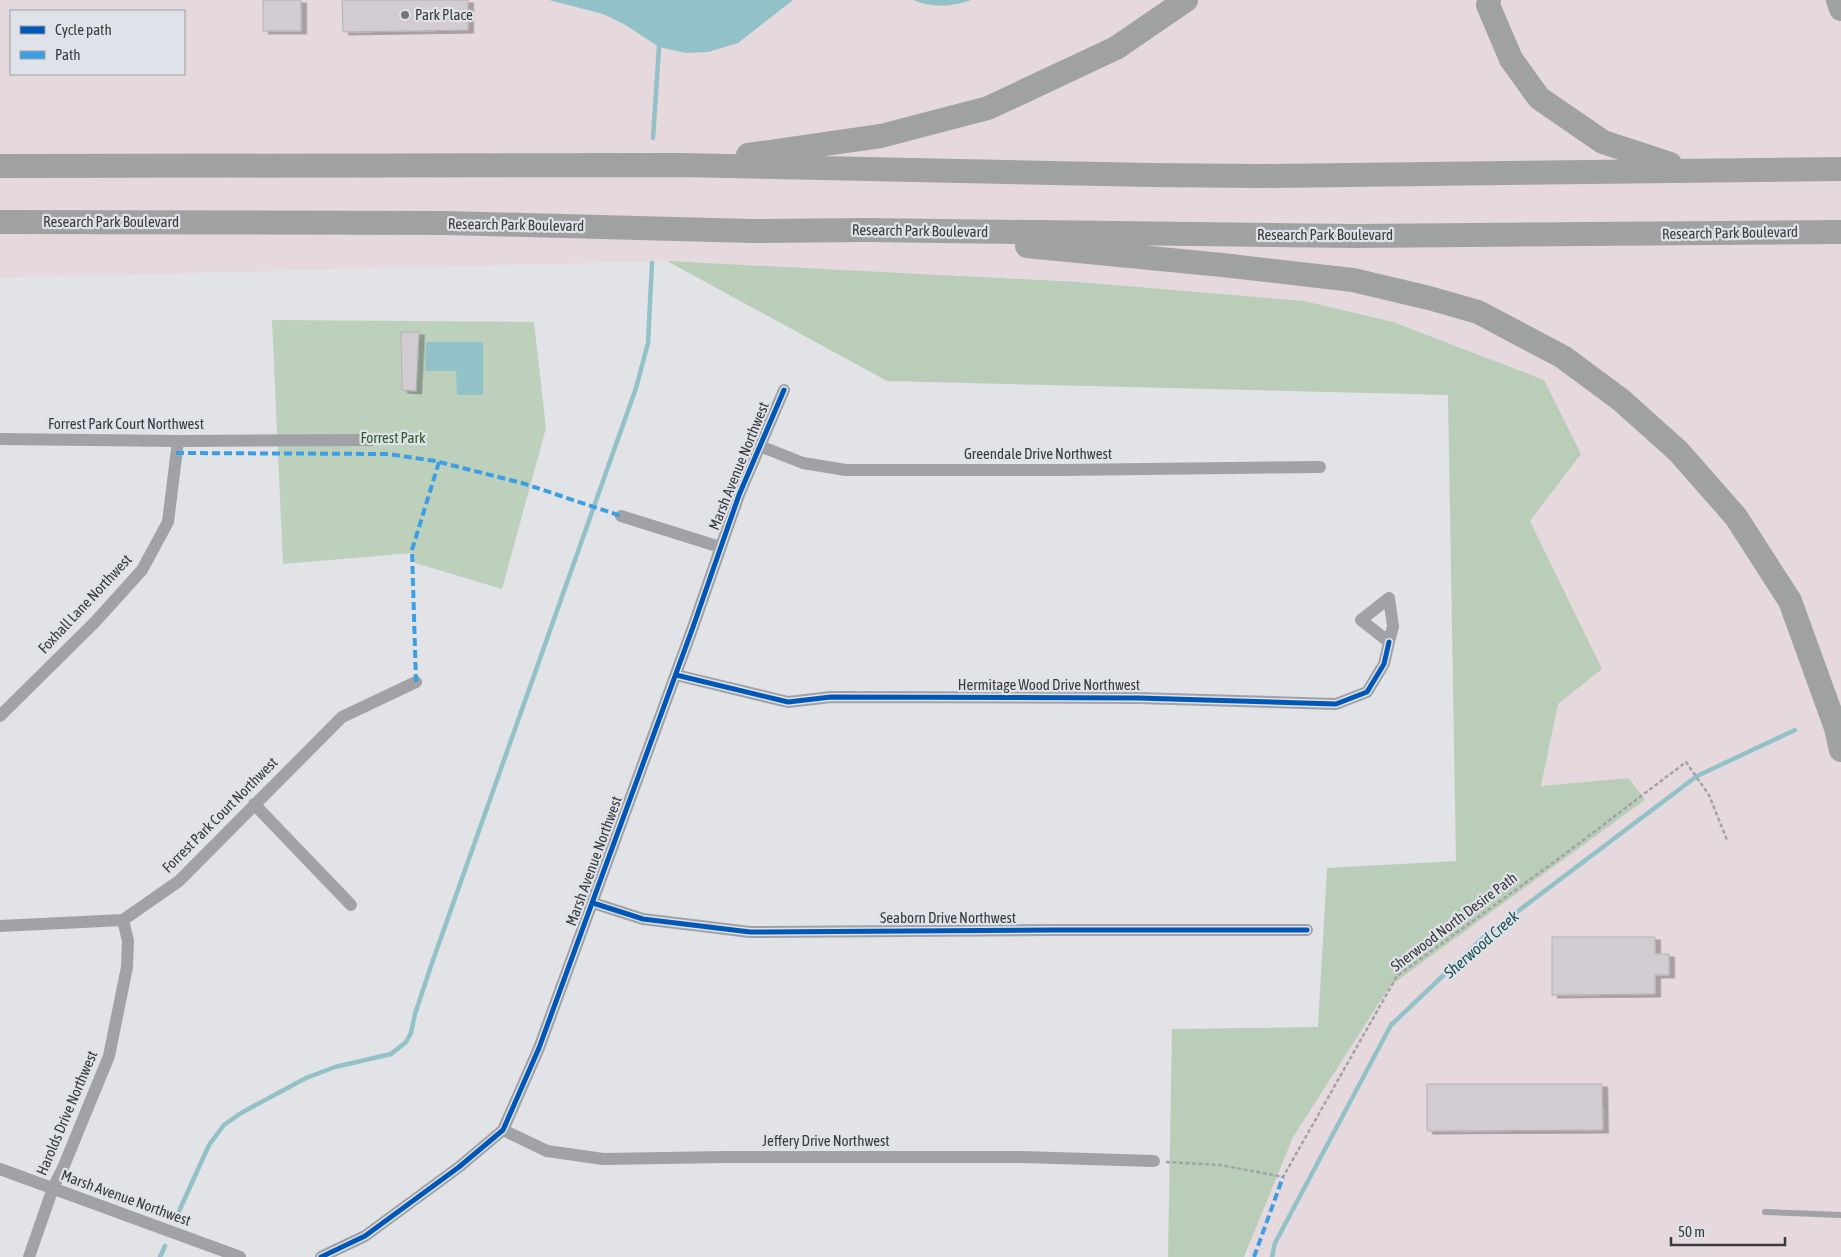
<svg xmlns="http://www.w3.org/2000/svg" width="1841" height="1257" viewBox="0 0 1841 1257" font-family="'Asap Condensed',sans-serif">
  <defs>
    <filter id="shadow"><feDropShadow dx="5.5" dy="3" stdDeviation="0" flood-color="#0004"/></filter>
  </defs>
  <rect width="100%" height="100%" fill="#e1e3e6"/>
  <!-- industrial -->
  <path fill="#e6d9dd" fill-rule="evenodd" d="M0,0h1841v1257h-592v-13l44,-107 97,-151 255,-186 -16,-22 -88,8 17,-82 43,-35 -71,-148 51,-67 -37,-74 -151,-58 -89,-21 -225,-19 -412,-21 -667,17zM11,11h173v63h-173z"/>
  <!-- green -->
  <path fill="#bcd0bb" d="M272,320l262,2 12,106 -44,161 -87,-26 -3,-10 -129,11z"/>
  <!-- forest -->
  <path fill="#b9cdb8" d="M667,261l412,21 225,19 89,21 151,58 37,74 -51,67 72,148 -44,35 -17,82 88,-8 16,22 -255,186 -97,151 -49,120h-76l4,-228 146,-2 9,-159 129,-7 -8,-466 -561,-14z"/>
  <!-- water -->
  <path fill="#93c1c8" d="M549,0h244l-55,43 -30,9 -22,1 -27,-6 -35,-23 -21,-10z
    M913,0h58c-19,7 -40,8 -58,0z
    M426,342h57v53h-26l-1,-24h-31z"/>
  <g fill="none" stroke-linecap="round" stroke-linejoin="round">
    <!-- stream -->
    <path stroke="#93c1c8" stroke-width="4.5" d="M653,138l6,-91
      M175,1220l34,-75 15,-20 17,-12 65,-35 29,-11 56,-13 15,-12 5,-9 4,-19 17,-51 204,-575 12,-45 4,-80
      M160,1257l5,-11
      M1272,1257l3,-14 116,-218 94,-89 212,-160 98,-46"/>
  </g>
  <!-- building -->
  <path fill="#d2cbd1" stroke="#b2b2b4" filter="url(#shadow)" d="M263,0h38v31h-38z
    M342,0h126v30l-125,2z
    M401,332h18l-3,59 -14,-1z
    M1552,937h103v17h14v21h-14v19l-103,1z
    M1427,1084h175l1,46 -176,1z"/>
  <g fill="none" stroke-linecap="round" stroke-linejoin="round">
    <!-- path -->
    <path stroke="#a3a3a5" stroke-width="2.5" stroke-dasharray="4 2.5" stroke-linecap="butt" d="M1166,1162l55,3 62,12 114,-201 164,-119 125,-95 23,33 18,45"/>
    <!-- lane -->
    <path stroke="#a1a2a5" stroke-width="6" d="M1765,1212l76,3"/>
    <!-- street -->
    <path stroke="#a1a2a5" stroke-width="12" d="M0,439l178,2 193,-1
      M760,446l43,17 43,7h214l260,-3
      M621,516l99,31
      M1389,598l4,28 -4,16 -28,-22z
      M676,675l112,27 43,-5 307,1 198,6 31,-12 17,-28 5,-22
      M0,716l95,-94 47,-52 26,-48 10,-81
      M254,804l97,101
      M593,903l50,16 107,13 301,-2h256
      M0,926l123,-6 56,-39 163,-164 74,-35
      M503,1130l44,21 56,8 122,-2h297l132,4
      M0,1169l240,88
      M29,1257l24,-69 10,-20 46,-112 18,-89 1,-26 -5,-21
      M321,1257l44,-21 94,-69 44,-37 36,-82 154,-421 46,-132 45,-105"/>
    <!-- highway -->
    <path stroke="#a0a2a2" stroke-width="24" d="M1489,0l-1,5 23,54 28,39 64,44 67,22
      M1838,0l3,9
      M748,155l133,-19 107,-28 128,-60 70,-48
      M0,166l680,-1 470,10 111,1 580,-7
      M0,222l447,1 304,8 113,-1 491,6 486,-4
      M1027,246l195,19 131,15 76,18 49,14 85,45 58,43 57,51 58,66 54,84 46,127 5,22"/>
    <!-- quiet -->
    <path stroke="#3e9ee3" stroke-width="4" stroke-dasharray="8 4" stroke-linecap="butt" d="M176,453l212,1 47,7 87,22 99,33
      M416,682l-4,-132 27,-88
      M1254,1257l29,-80"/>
    <!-- cycleway casing -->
    <g stroke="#dfe2e8" stroke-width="8">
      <path id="cycleway" d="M676,675l112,27 43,-5 307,1 198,6 31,-12 17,-28 5,-22
        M593,903l50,16 107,13 301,-2h256
        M321,1257l44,-21 94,-69 44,-37 36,-82 154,-421 46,-132 45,-105"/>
    </g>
    <!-- cycleway -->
    <use href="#cycleway" stroke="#0057b8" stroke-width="5"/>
  </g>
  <!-- markers -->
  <circle fill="#747678" stroke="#dfe2e8" stroke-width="2" cx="405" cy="15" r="5"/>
  <g text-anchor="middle" stroke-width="4.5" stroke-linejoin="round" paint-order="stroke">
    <!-- poi labels -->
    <g font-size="15" fill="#3a3b3d" stroke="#dfe2e8" text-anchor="start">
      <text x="415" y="20">Park Place</text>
    </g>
    <!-- street labels -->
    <g font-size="15" fill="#3a3b3d" stroke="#dfe2e8">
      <text x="111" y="227">Research Park Boulevard</text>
      <text transform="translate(516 225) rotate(1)" y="5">Research Park Boulevard</text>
      <text transform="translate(920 231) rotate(1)" y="5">Research Park Boulevard</text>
      <text transform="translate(1730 233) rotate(-1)" y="5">Research Park Boulevard</text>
      <text x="1325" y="240">Research Park Boulevard</text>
      <text x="126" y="429">Forrest Park Court Northwest</text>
      <text x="1038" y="459">Greendale Drive Northwest</text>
      <text transform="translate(739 466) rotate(-68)" y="5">Marsh Avenue Northwest</text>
      <text transform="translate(85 604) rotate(-47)" y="5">Foxhall Lane Northwest</text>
      <text x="1049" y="690">Hermitage Wood Drive Northwest</text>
      <text transform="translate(220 815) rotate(-45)" y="5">Forrest Park Court Northwest</text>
      <text transform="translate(594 861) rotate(-70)" y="5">Marsh Avenue Northwest</text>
      <text x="948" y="923">Seaborn Drive Northwest</text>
      <text transform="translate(1454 922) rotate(-37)" y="5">Sherwood North Desire Path</text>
      <text transform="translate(67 1113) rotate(-67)" y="5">Harolds Drive Northwest</text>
      <text x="826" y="1146">Jeffery Drive Northwest</text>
      <text transform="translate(126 1198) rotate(20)" y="5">Marsh Avenue Northwest</text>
    </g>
    <!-- park labels -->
    <g font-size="15" fill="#2d5c26" stroke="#dfe2e8">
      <text x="393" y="443">Forrest Park</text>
    </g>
    <!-- water labels -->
    <g font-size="16" font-style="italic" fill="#1b545a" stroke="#dfe2e8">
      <text transform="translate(1481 944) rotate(-41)" y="6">Sherwood Creek</text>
    </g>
  </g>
  <!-- legend -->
  <rect x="10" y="10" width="175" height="65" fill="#dfe2e8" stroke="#9d9fa4"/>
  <rect x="20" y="26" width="25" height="8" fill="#0057b8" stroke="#9d9fa4"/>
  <text x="55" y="35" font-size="15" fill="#3a3b3d">Cycle path</text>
  <rect x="20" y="51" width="25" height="8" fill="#3e9ee3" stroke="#9d9fa4"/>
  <text x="55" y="60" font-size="15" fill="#3a3b3d">Path</text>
  <!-- scale -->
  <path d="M1671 1237v8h114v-8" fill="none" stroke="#3a3b3d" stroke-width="2.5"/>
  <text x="1678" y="1237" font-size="15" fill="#3a3b3d" stroke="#dfe2e8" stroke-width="4" paint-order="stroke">50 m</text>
</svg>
